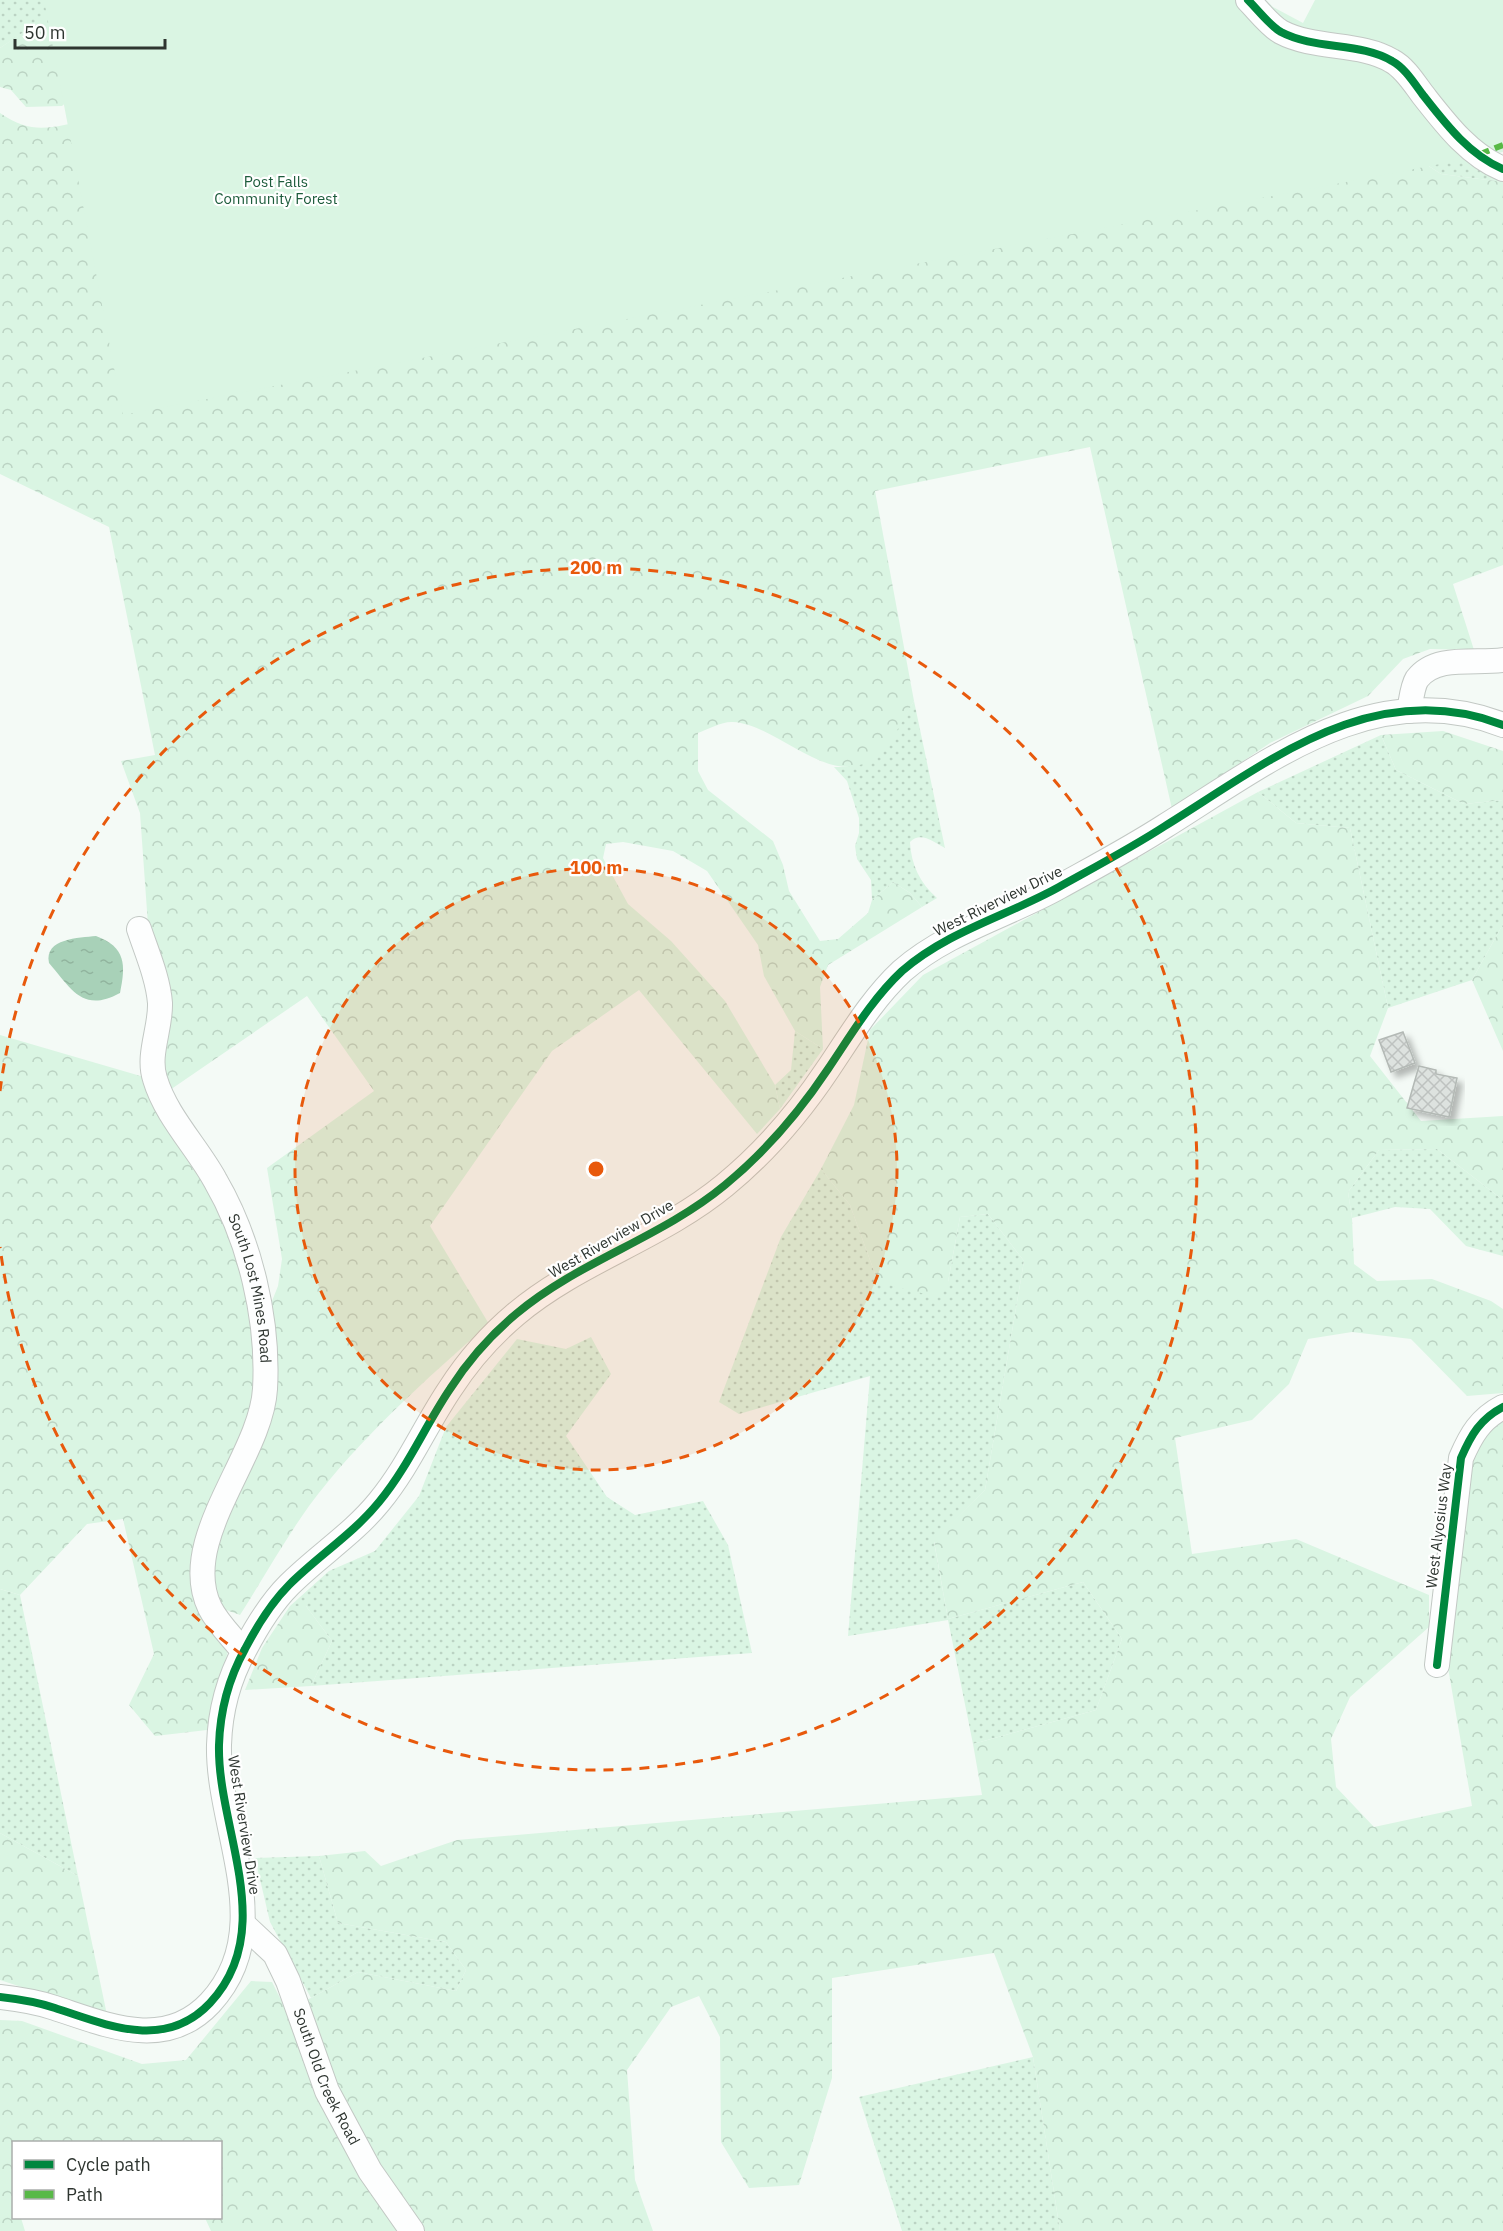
<svg xmlns="http://www.w3.org/2000/svg" width="1503" height="2231" viewBox="0 0 1503 2231" font-family="'IBM Plex Sans',sans-serif">
  <defs>
    <pattern id="grass-dots" width="8" height="8" patternUnits="userSpaceOnUse" patternTransform="scale(1.5)"><rect width="8" height="8" fill="#daf5e3"/><path d="M2 2h.1M6 6h.1" fill="none" stroke="#bbd3c3" stroke-width="1.8" stroke-linecap="round"/></pattern>
    <pattern id="forest-crowns" width="20" height="18" patternUnits="userSpaceOnUse" patternTransform="scale(1.5)"><rect width="20" height="18" fill="#daf5e3"/><path d="M2 6a3 3 0 1 1 6 0M12 15a3 3 0 1 1 6 0" fill="none" stroke="#bbd3c3"/></pattern>
    <pattern id="water-ripples" width="26" height="14" patternUnits="userSpaceOnUse" patternTransform="scale(1.5)"><rect width="26" height="14" fill="#a8d1b8"/><path d="M2 4q2-2 4 0t4 0M15 11q2-2 4 0t4 0" fill="none" stroke="#91b49e"/></pattern>
    <pattern id="building-cross-hatch" width="8" height="8" patternUnits="userSpaceOnUse" patternTransform="scale(1.5)"><rect width="8" height="8" fill="#dde2df"/><path d="M0 0l8 8M0 8l8-8" fill="none" stroke="#bec2c0"/></pattern>
    <filter id="shadow"><feDropShadow dx="5.5" dy="5.5" stdDeviation="3" flood-color="#0004"/></filter>
  </defs>
  <rect width="100%" height="100%" fill="#f4faf6"/>
  <!-- grass -->
  <path fill="url(#grass-dots)" d="M0,0h73l-73,48z
    M1434,119l69,58v5l-62,-8 -23,-15z
    M914,701l31,147c-12,-6 -24,-17 -35,-6 1,23 10,41 27,56l-15,9 -12,-14 -17,-11 -21,18 -1,-20 -14,-21 -2,-13 4,-13v-15l-12,-37 -13,-14c47,1 57,-31 80,-66z
    M1381,735l15,35 68,34 39,-4v124l-31,56 -84,28 -38,-180 -54,-5 -38,-31z
    M795,1031l28,18 -43,60 -5,-24 16,-15z
    M1437,1149l66,51v56l-37,-10 -36,-37 -35,-2 -43,11 -4,-26 31,-42z
    M821,1169l29,36 28,77h70l12,-65 28,-3 36,47 -39,229 -51,52 14,77 135,-37 39,57 -26,71 -123,34 -25,-124 -100,16 22,-260 -131,38 -20,-12 62,-165z
    M591,1337l20,37 -45,62 41,61 28,18 68,-14 25,44 24,108 -441,33 21,-45 -26,-35h-16l39,-35 46,-20 44,-55 27,-69 71,-88 49,10z
    M0,1589l20,6 58,281 -78,-43z
    M319,1856l19,67 108,19 20,28 -10,21 -98,-19 -47,26 -41,-76 -15,-64z
    M1033,2057l27,174h-158l-43,-134z"/>
  <!-- forest -->
  <path fill="url(#forest-crowns)" d="M68,2l1350,157 23,15 62,8v383l-50,19 21,66 -44,-1 -27,10 -35,37 -98,47 -98,66 -82,-362 -215,44 39,210c-10,16 -20,38 -33,51 -47,45 -99,-27 -148,-30 -10,-1 -25,7 -35,11v38l10,19 65,51 10,24 6,26 31,50 18,-2 30,-26 4,-13 21,-18 17,11 12,14 -94,58 -8,22 3,62 -28,-18 -31,-55 -6,-31 -51,-74 -34,-20 -50,-9 -17,2 -3,14 25,46 43,37 54,60 50,84 5,24 -23,25 -118,-144 -87,61 -122,175 59,98c-62,54 -131,116 -180,182 -25,35 -46,73 -69,109l-22,-8 -6,-26 2,-30 54,-134v-106l10,-25 4,-27 -15,-91 107,-77 -67,-95 -140,96 -19,-167 -8,-112 -19,-52 34,-6 -46,-228 -109,-53v-361c34,24 53,13 91,7l-19,-23 -10,9 -36,1 -15,-17 -11,-3v-39z
    M1443,731l60,20v49l-39,4 -68,-34 -15,-35z
    M1258,792l38,31 54,5 38,180 -18,48 51,65 82,-5v84l-66,-51 -58,1 -31,42 4,26 2,46 23,17 55,-2 59,22 12,8v84l-36,3 -56,-57 -59,-7 -44,7 -19,45 -37,36 -77,18 17,116 104,-15 133,56v32l-79,70 -19,42 5,48 38,40 98,-21 -25,-144 20,-205 36,-41v815h-443l-27,-174 -39,-104 -162,25v100l-33,107 -50,3 -28,-46 -1,-105 -21,-41 -28,11 -44,63 8,110 18,51h-442l-6,-13h15v-76h-206v76h7l4,13h-25v-211l22,1 120,43 44,-4 65,-79 21,1 13,26 26,-10 47,-26 98,19 10,-21 -20,-28 -108,-19 -19,-67 46,-5 16,15 76,-26 525,-45 -9,-51 123,-34 26,-71 -39,-57 -135,37 -14,-78 51,-51 39,-229 -36,-47 -28,3 -12,65 -15,14 -55,-14 -28,-77 -29,-36 33,-64 16,-75 53,-55z
    M1503,924v127l-31,-71z
    M0,1035l144,42 68,111 25,56 20,126 -3,40 -54,135 28,106 -21,79 -52,6 -26,-31 25,-51 -31,-135 -36,5 -67,71 -20,-6z
    M290,1606h16l26,35 -21,45 -66,4 17,-42z
    M0,1833l78,43 29,139 -107,-35z"/>
  <!-- park -->
  <path fill="#daf5e3" d="M44,0h1222l7,7 30,16 12,-23h188v152l-1380,263z"/>
  <!-- water -->
  <path fill="url(#water-ripples)" d="M96,936c30,11 30,29 24,57 -37,20 -48,-3 -71,-30 -5,-25 30,-25 47,-27z"/>
  <!-- building -->
  <path fill="url(#building-cross-hatch)" stroke="#b3b9b5" stroke-width="1.5" filter="url(#shadow)" d="M1403,1032l12,31 -24,9 -12,-32z
    M1419,1066l17,4v4l21,4 -8,39 -42,-9z"/>
  <g fill="none" stroke-linecap="round" stroke-linejoin="round">
    <!-- minor casing -->
    <g stroke="#c2c8c4" stroke-width="26">
      <g id="minor">
        <path d="M1248,0c10,10 21,25 33,32 34,18 80,10 111,29 13,7 22,22 31,34 22,28 46,60 80,74"/>
        <path d="M1409,711c2,-9 3,-24 8,-32 19,-25 59,-15 86,-19"/>
        <path id="s1" d="M139,929c8,24 19,49 21,74 1,25 -13,52 -5,76 11,37 42,68 60,101 35,60 54,140 50,209 -4,68 -88,151 -55,219 8,16 23,30 33,43"/>
        <path d="M1437,1665l24,-207c10,-23 19,-39 42,-51"/>
        <path id="s2" d="M243,1924l32,30 13,27 39,110 43,80 42,60"/>
        <path d="M0,1997c18,2 37,5 55,11 52,17 110,43 155,-5 69,-74 7,-174 9,-258 1,-33 10,-67 26,-96 12,-23 26,-46 44,-64 29,-29 64,-51 90,-83 29,-35 46,-76 71,-113 18,-28 41,-54 66,-75 63,-53 145,-76 209,-129 39,-32 75,-74 103,-116 23,-34 44,-70 74,-98 46,-40 105,-55 157,-84 36,-20 72,-39 106,-61 103,-64 209,-151 338,-101"/>
      </g>
    </g>
    <!-- minor -->
    <use href="#minor" stroke="#fdfefe" stroke-width="24"/>
    <!-- quiet -->
    <path stroke="#58b947" stroke-width="6" stroke-dasharray="12 6" stroke-linecap="butt" d="M1478,155l25,-10"/>
    <!-- cycleway casing -->
    <g stroke="#fff" stroke-width="11">
      <path id="cycleway" d="M1248,0c10,10 21,25 33,32 34,18 80,10 111,29 13,7 22,22 31,34 22,28 46,60 80,74
        M1437,1665l24,-207c10,-23 19,-39 42,-51
        M0,1997c18,2 37,5 55,11 52,17 110,43 155,-5 69,-74 7,-174 9,-258 1,-33 10,-67 26,-96 12,-23 26,-46 44,-64 29,-29 64,-51 90,-83 29,-35 46,-76 71,-113 18,-28 41,-54 66,-75 63,-53 145,-76 209,-129 39,-32 75,-74 103,-116 23,-34 44,-70 74,-98 46,-40 105,-55 157,-84 36,-20 72,-39 106,-61 103,-64 209,-151 338,-101"/>
    </g>
    <!-- cycleway -->
    <use href="#cycleway" stroke="#00873e" stroke-width="8"/>
  </g>
  <!-- distance rings -->
  <circle cx="596" cy="1169" r="301" fill="#e8590c" fill-opacity=".12"/>
  <g fill="none" stroke="#e8590c" stroke-width="3" stroke-dasharray="10 8">
    <circle cx="596" cy="1169" r="301"/>
    <path d="M0 1091A601 601 0 1 1 0 1247"/>
  </g>
  <g text-anchor="middle" stroke-width="4.5" stroke-linejoin="round" paint-order="stroke">
    <!-- park labels -->
    <g font-size="15" fill="#1d5c3c" stroke="#fff">
      <text x="276" y="187">Post Falls<tspan x="276" dy="17">Community Forest</tspan></text>
    </g>
    <!-- street labels -->
    <g font-size="15" fill="#2e3530" stroke="#fff">
      <text transform="translate(998 901) rotate(-26)" y="5">West Riverview Drive</text>
      <text transform="translate(611 1239) rotate(-30)" y="5">West Riverview Drive</text>
      <text dy="5" stroke="none"><textPath href="#s1" startOffset="387">South Lost Mines Road</textPath></text>
      <text transform="translate(1439 1526) rotate(-83)" y="5">West Alyosius Way</text>
      <text transform="translate(244 1825) rotate(81)" y="5">West Riverview Drive</text>
      <text dy="5" stroke="none"><textPath href="#s2" startOffset="177">South Old Creek Road</textPath></text>
    </g>
  </g>
  <circle cx="596" cy="1169" r="9" fill="#e8590c" stroke="#fff" stroke-width="3"/>
  <g font-size="18" text-anchor="middle" font-weight="bold" fill="#e8590c" stroke="#fff" stroke-width="4.5" stroke-linejoin="round" paint-order="stroke">
    <text x="596" y="574">200 m</text>
    <text x="596" y="874">100 m</text>
  </g>
  <!-- legend -->
  <rect x="12" y="2141" width="210" height="78" fill="#ffffff" stroke="#abaeac" stroke-width="1.5"/>
  <rect x="24" y="2160" width="30" height="9" fill="#00873e" stroke="#abaeac" stroke-width="1.5"/>
  <text x="66" y="2171" font-size="18" fill="#2e3530">Cycle path</text>
  <rect x="24" y="2190" width="30" height="9" fill="#58b947" stroke="#abaeac" stroke-width="1.5"/>
  <text x="66" y="2201" font-size="18" fill="#2e3530">Path</text>
  <!-- scale -->
  <path d="M15 39v9h150v-9" fill="none" stroke="#2e3530" stroke-width="3"/>
  <text x="24" y="39" font-size="18" fill="#2e3530" stroke="#ffffff" stroke-width="4.5" paint-order="stroke">50 m</text>
</svg>
